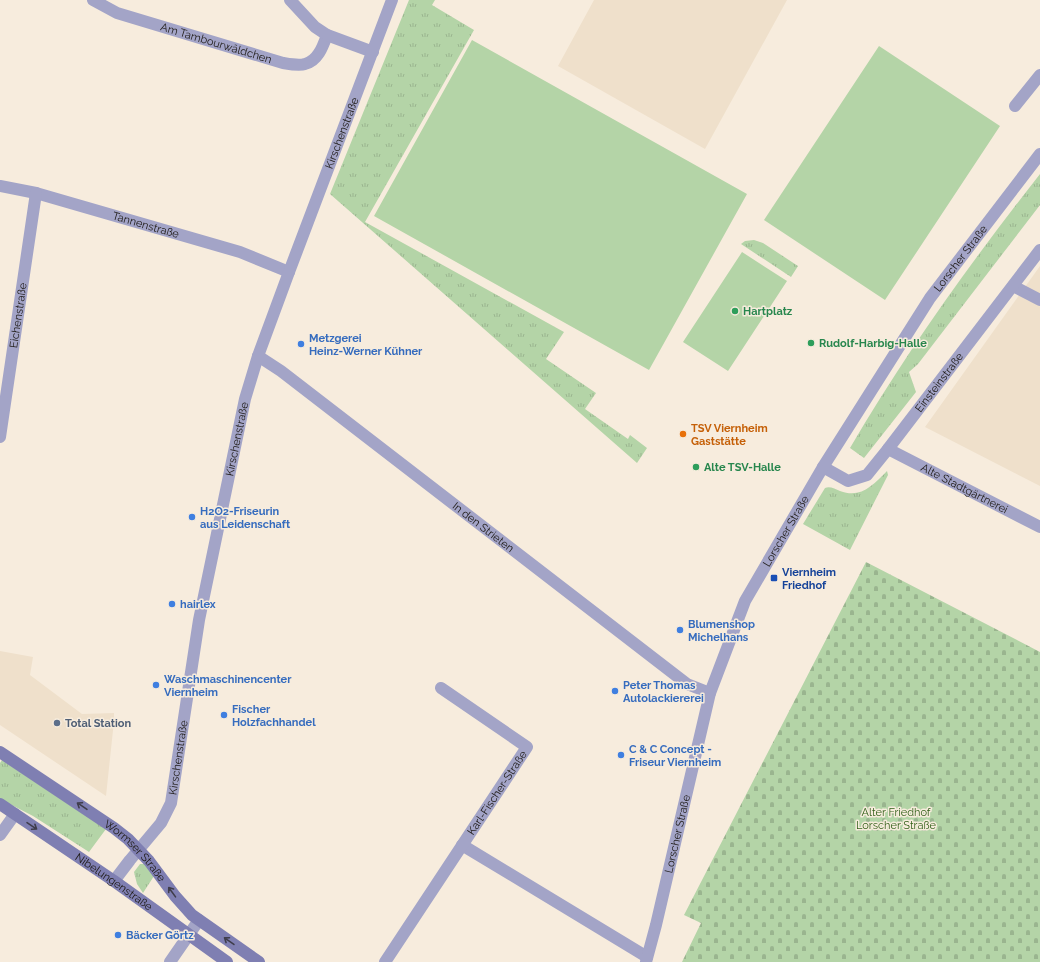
<svg xmlns="http://www.w3.org/2000/svg" width="1040" height="962" viewBox="0 0 1040 962" font-family="Raleway,sans-serif">
  <defs>
    <pattern id="grass-tufts" width="24" height="20" patternUnits="userSpaceOnUse"><rect width="24" height="20" fill="#b4d4a7"/><path d="M3 7l-1-3M5 7V3M7 7l1-3M15 17l-1-3M17 17v-4M19 17l1-3" fill="none" stroke="#9ab58f"/></pattern>
    <pattern id="cemetery-stones" width="16" height="16" patternUnits="userSpaceOnUse"><rect width="16" height="16" fill="#b4d4a7"/><path d="M2 7V4a2 2 0 0 1 4 0v3zM10 15v-3a2 2 0 0 1 4 0v3z" fill="#9ab58f"/></pattern>
  </defs>
  <rect width="100%" height="100%" fill="#f7ecdd"/>
  <!-- built -->
  <path fill="#efe0cb" d="M594,0h193l-82,149 -147,-83z
    M1040,266v220l-115,-59z
    M0,651l33,6 -3,18 52,39 32,-1v8l-8,75 -106,-71z"/>
  <!-- grass -->
  <path fill="url(#grass-tufts)" d="M409,0h26l-3,5 42,25 -109,192 199,110 -18,27 50,34 -11,16 43,30 2,-4 17,13 -10,15 -307,-269z
    M1040,174v31l-122,159 -9,8 7,20 -52,66 -14,-10c56,-96 121,-186 190,-274z
    M754,240l9,3 35,23 -7,11 -50,-33 4,-3z
    M887,471l1,4 -38,75 -47,-26 22,-36c5,-2 10,1 15,3 21,8 33,-6 47,-20z
    M2,760l104,69 -17,23 -56,-36 -33,-17v-36z
    M140,864h5l9,12 -11,17 -6,-9 -3,-12z"/>
  <!-- cemetery -->
  <path fill="url(#cemetery-stones)" d="M866,562l174,90v310h-358l19,-39 -17,-8z"/>
  <!-- garden -->
  <path fill="#b4d4a7" d="M472,40l275,154 -98,176 -275,-154z
    M879,46l121,80 -115,174 -121,-80z
    M742,252l45,29 -59,90 -45,-29z"/>
  <g fill="none" stroke-linecap="round" stroke-linejoin="round">
    <!-- street -->
    <g stroke="#a3a4c7" stroke-width="12">
      <path id="s1" d="M93,0l24,13 166,50c6,1 16,3 22,1 13,-3 18,-18 22,-29"/>
      <path d="M290,0l25,27 12,8 46,17"/>
      <path d="M1015,106l25,-31"/>
      <path id="s2" d="M0,186l36,7 204,59 49,20"/>
      <path d="M1013,286l27,14"/>
      <path id="s3" d="M258,356l23,15 406,313 23,9"/>
      <path id="s4" d="M0,437l36,-244"/>
      <path id="s5" d="M888,449l152,78"/>
      <path id="s6" d="M823,467l25,14 19,-6 21,-26 152,-199"/>
      <path d="M0,835l15,-21"/>
      <path d="M462,845l185,112"/>
      <path id="s7" d="M114,881l16,-21 31,-37 10,-20 28,-183 46,-221 13,-43 31,-84 103,-272"/>
      <path d="M170,962l29,-42"/>
      <path id="s8" d="M385,962l142,-215 -86,-59"/>
      <path id="s9" d="M646,962l10,-37 54,-232 35,-92 78,-134 107,-169 110,-144"/>
    </g>
    <!-- secondary -->
    <g stroke="#7f7fb2" stroke-width="12">
      <path id="s10" d="M0,752l114,76 14,11 21,22 26,35 17,19 67,47"/>
      <path id="s11" d="M0,804l114,77 113,81"/>
    </g>
  </g>
  <!-- one-way arrows -->
  <defs><path id="oneway-shaft" d="M-6 0H5M1.5-3L5.5 0L1.5 3" fill="none" stroke-width="1.6" stroke-linecap="round" stroke-linejoin="round"/></defs>
  <g stroke="#3f3d4b">
    <use href="#oneway-shaft" transform="translate(82 806) rotate(-146)"/>
    <use href="#oneway-shaft" transform="translate(32 826) rotate(34)"/>
    <use href="#oneway-shaft" transform="translate(172 892) rotate(-126)"/>
    <use href="#oneway-shaft" transform="translate(229 941) rotate(-145)"/>
  </g>
  <!-- markers -->
  <g fill="#2e9e5b" stroke="#f7ecdd" stroke-width="1.5">
    <circle cx="735" cy="311" r="4"/>
    <circle cx="811" cy="343" r="4"/>
    <circle cx="696" cy="467" r="4"/>
  </g>
  <g fill="#3f7fe0" stroke="#f7ecdd" stroke-width="1.5">
    <circle cx="301" cy="344" r="4"/>
    <circle cx="192" cy="517" r="4"/>
    <circle cx="172" cy="604" r="4"/>
    <circle cx="680" cy="630" r="4"/>
    <circle cx="156" cy="685" r="4"/>
    <circle cx="615" cy="691" r="4"/>
    <circle cx="224" cy="715" r="4"/>
    <circle cx="621" cy="755" r="4"/>
    <circle cx="118" cy="935" r="4"/>
  </g>
  <circle fill="#e8710a" stroke="#f7ecdd" stroke-width="1.5" cx="683" cy="434" r="4"/>
  <rect fill="#1a4fb4" stroke="#f7ecdd" stroke-width="1.5" x="770" y="574" width="8" height="8" rx="2"/>
  <circle fill="#5c6f8a" stroke="#f7ecdd" stroke-width="1.5" cx="57" cy="723" r="4"/>
  <g text-anchor="middle" stroke-width="3" stroke-linejoin="round" paint-order="stroke">
    <!-- street labels -->
    <g font-size="11" fill="#1d1914" stroke="#f7ecdd">
      <text dy="4" stroke="none"><textPath href="#s1" startOffset="131">Am Tambourwäldchen</textPath></text>
      <text dy="4" stroke="none"><textPath href="#s7" startOffset="791">Kirschenstraße</textPath></text>
      <text dy="4" stroke="none"><textPath href="#s2" startOffset="151">Tannenstraße</textPath></text>
      <text dy="4" stroke="none"><textPath href="#s9" startOffset="780">Lorscher Straße</textPath></text>
      <text dy="4" stroke="none"><textPath href="#s4" startOffset="123">Eichenstraße</textPath></text>
      <text dy="4" stroke="none"><textPath href="#s6" startOffset="166">Einsteinstraße</textPath></text>
      <text dy="4" stroke="none"><textPath href="#s7" startOffset="467">Kirschenstraße</textPath></text>
      <text dy="4" stroke="none"><textPath href="#s5" startOffset="86">Alte Stadtgärtnerei</textPath></text>
      <text dy="4" stroke="none"><textPath href="#s3" startOffset="283">In den Strieten</textPath></text>
      <text dy="4" stroke="none"><textPath href="#s9" startOffset="456">Lorscher Straße</textPath></text>
      <text dy="4" stroke="none"><textPath href="#s7" startOffset="143">Kirschenstraße</textPath></text>
      <text dy="4" stroke="none"><textPath href="#s8" startOffset="203">Karl-Fischer-Straße</textPath></text>
      <text dy="4" stroke="none"><textPath href="#s9" startOffset="132">Lorscher Straße</textPath></text>
      <text dy="4" stroke="none"><textPath href="#s10" startOffset="168">Wormser Straße</textPath></text>
      <text dy="4" stroke="none"><textPath href="#s11" startOffset="138">Nibelungenstraße</textPath></text>
    </g>
    <!-- leisure labels -->
    <g font-size="11" font-weight="bold" fill="#27864d" stroke="#f7ecdd" text-anchor="start">
      <text x="743" y="315">Hartplatz</text>
      <text x="819" y="347">Rudolf-Harbig-Halle</text>
      <text x="704" y="471">Alte TSV-Halle</text>
    </g>
    <!-- shop labels -->
    <g font-size="11" font-weight="bold" fill="#366cbe" stroke="#f7ecdd" text-anchor="start">
      <text x="309" y="342">Metzgerei<tspan x="309" dy="13">Heinz-Werner Kühner</tspan></text>
      <text x="200" y="515">H2O2-Friseurin<tspan x="200" dy="13">aus Leidenschaft</tspan></text>
      <text x="180" y="608">hairlex</text>
      <text x="688" y="628">Blumenshop<tspan x="688" dy="13">Michelhans</tspan></text>
      <text x="164" y="683">Waschmaschinencenter<tspan x="164" dy="13">Viernheim</tspan></text>
      <text x="623" y="689">Peter Thomas<tspan x="623" dy="13">Autolackiererei</tspan></text>
      <text x="232" y="713">Fischer<tspan x="232" dy="13">Holzfachhandel</tspan></text>
      <text x="629" y="753">C &amp; C Concept -<tspan x="629" dy="13">Friseur Viernheim</tspan></text>
      <text x="126" y="939">Bäcker Görtz</text>
    </g>
    <!-- food labels -->
    <g font-size="11" font-weight="bold" fill="#c56008" stroke="#f7ecdd" text-anchor="start">
      <text x="691" y="432">TSV Viernheim<tspan x="691" dy="13">Gaststätte</tspan></text>
    </g>
    <!-- transit labels -->
    <g font-size="11" font-weight="bold" fill="#164399" stroke="#f7ecdd" text-anchor="start">
      <text x="782" y="576">Viernheim<tspan x="782" dy="13">Friedhof</tspan></text>
    </g>
    <!-- service labels -->
    <g font-size="11" font-weight="bold" fill="#4e5e75" stroke="#f7ecdd" text-anchor="start">
      <text x="65" y="727">Total Station</text>
    </g>
    <!-- park labels -->
    <g font-size="11" fill="#305f17" stroke="#f7ecdd">
      <text x="896" y="816">Alter Friedhof<tspan x="896" dy="13">Lorscher Straße</tspan></text>
    </g>
  </g>
</svg>
